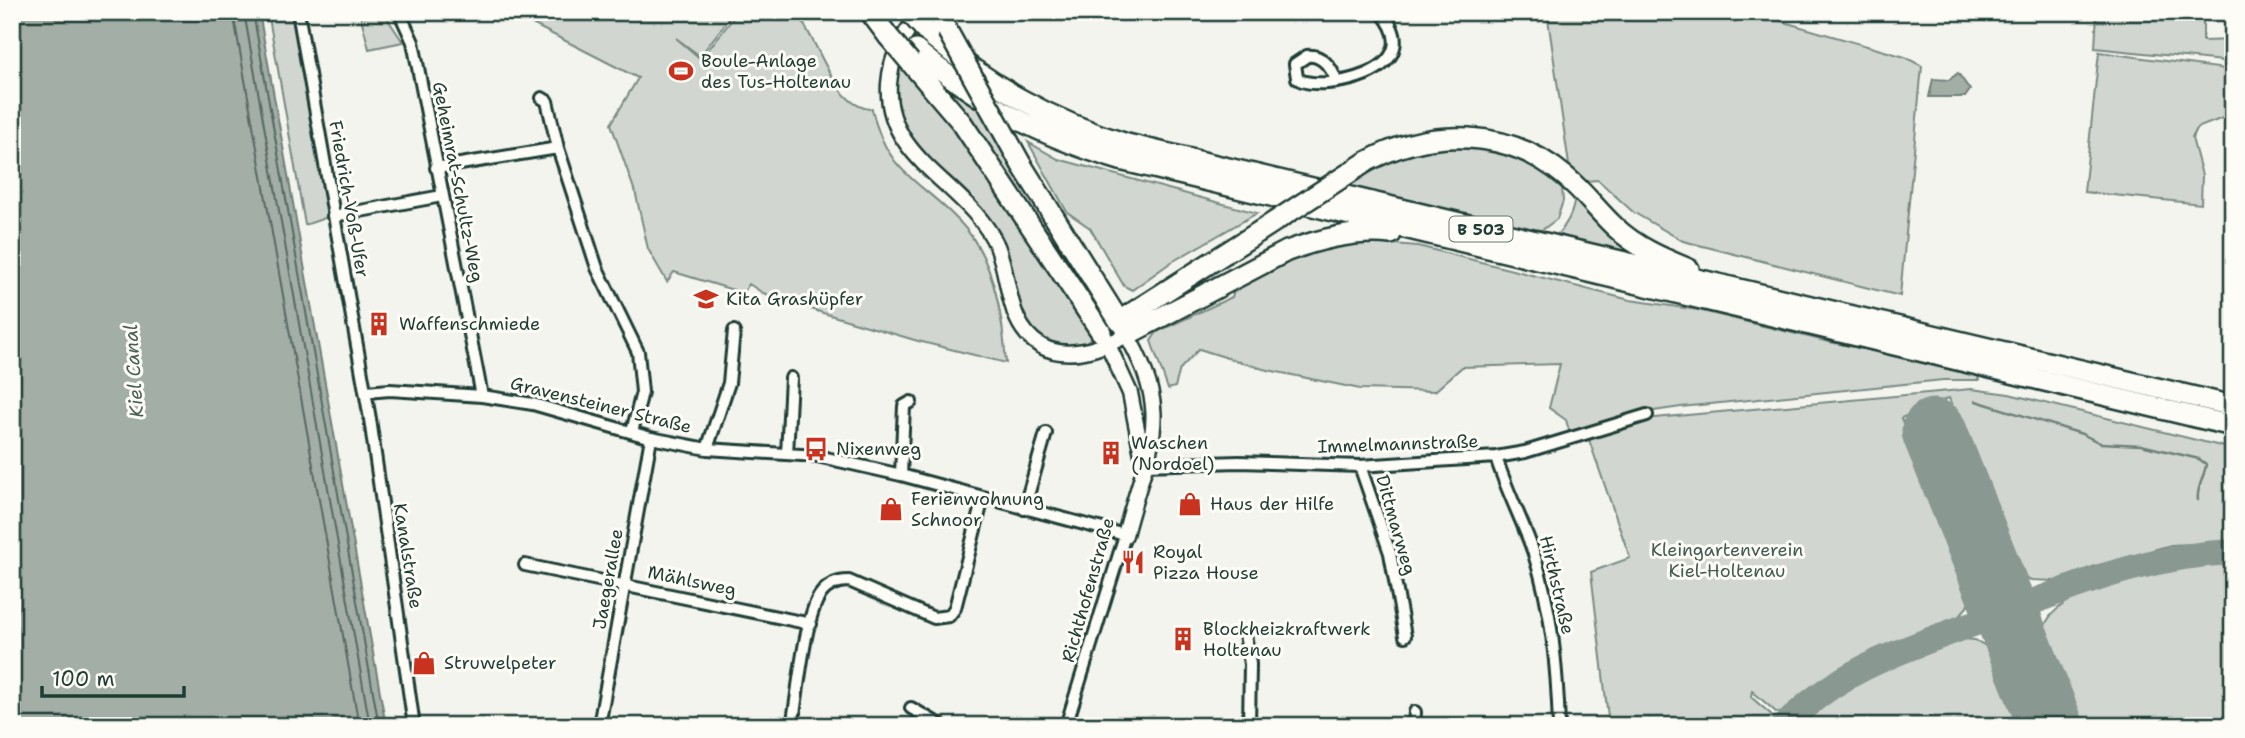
<svg xmlns="http://www.w3.org/2000/svg" width="2245" height="738" viewBox="0 0 2245 738" font-family="'Shantell Sans',sans-serif">
  <rect width="100%" height="100%" fill="#f4f4ef"/>
  <filter id="ink" filterUnits="userSpaceOnUse"><feTurbulence type="fractalNoise" baseFrequency=".0143" numOctaves="2"/><feDisplacementMap in="SourceGraphic" scale="14" xChannelSelector="R" yChannelSelector="G"/><feConvolveMatrix kernelMatrix="1 2 1 2 8 2 1 2 1" color-interpolation-filters="sRGB"/></filter>
  <g filter="url(#ink)">
    <!-- green -->
    <path fill="#d1d6d1" stroke="#788a82" stroke-width="2" d="M268,12h25l35,205 -23,8z
      M387,12l2,9 14,21 -34,7 -9,-35z
      M509,12h225l-34,44 -24,-18 25,21 37,-47h57c24,26 38,96 77,97 15,69 55,73 94,120 29,35 37,90 40,134l-88,-22 -95,-28 -60,-20 -14,-9 -6,9 -69,-21 -7,10 -19,-33 -12,-54 -25,-71 27,-46z
      M1547,12h202l156,45 17,9 -22,230 -217,-55 -50,-29 -35,-32 -12,1 -17,-16z
      M2097,12h106v29l30,-1 -2,13 -8,8 -128,-13z
      M2099,52l134,18 -5,46 -31,12 -5,10 10,37 -1,29 -117,-12z
      M894,53l16,9 191,270c-39,26 -29,23 -72,4l-32,-90 -94,-105 -13,-70z
      M932,75l47,29 130,214 -5,3z
      M1028,142l30,17 199,54 -87,50 -38,27 -8,-4 -34,-58 -23,-16z
      M1423,144l75,3 51,26 13,14 1,14 -6,18 -15,11 -20,-2 -171,-37 -2,-7 3,-6z
      M1575,194l82,68 -105,-22c14,-14 22,-26 23,-46z
      M1370,242l48,4 212,54 68,10 127,31 151,31 3,8h-36l-262,27 -41,6 -70,21 -4,-14 -17,-12 11,-44 -98,3 -27,24 -75,-2 -97,-20 -64,-20 -19,20 -5,18 -7,2 -17,-48 6,-9 75,-35 2,-8c49,-25 80,-42 136,-47z
      M1971,389l38,5 224,55v93l-62,3 -76,21 -39,15 -25,-1 -12,-6 -70,-176 -48,20 70,175 -4,14 -13,15c-68,28 -114,42 -170,92l-8,-2 -24,-21 -1,6 23,20 -1,9h-126l2,-6 -15,6h-25l-18,-154 39,-14 -42,-121 56,-18z
      M2210,564h23v162h-155c-11,-27 -28,-57 -34,-85 -11,-55 130,-71 166,-77z
      M1964,639l11,1 18,10 29,76h-223l22,-22 42,-26z"/>
    <!-- water -->
    <path fill="#a3aea7" stroke="#6e8179" stroke-width="2" d="M12,12h247l127,714h-374z
      M1958,73l12,17 -5,7h-36l4,-18 16,1z"/>
    <g fill="none" stroke-linecap="round" stroke-linejoin="round">
      <!-- shore -->
      <path stroke="#546a62" stroke-width="2" d="M233,12l126,714
        M244,12l126,714
        M253,12l126,714"/>
      <!-- stream -->
      <path stroke="#6e8179" stroke-width="2.5" d="M1976,401l106,33 18,9 41,2 58,14 7,5c-1,12 -10,24 -8,36"/>
      <!-- taxiway -->
      <path stroke="#8a9892" stroke-width="26" d="M2026,659c-5,-19 -11,-46 9,-58 65,-25 127,-46 198,-49
        M1785,726c52,-57 126,-79 196,-105 28,0 39,35 50,56"/>
      <!-- runway -->
      <path stroke="#8a9892" stroke-width="65" d="M1934,431l117,295"/>
      <!-- street casing -->
      <g stroke="#1f3d34" stroke-width="16">
        <path id="street" d="M298,12l72,407 44,307
          M402,18l11,24 69,354
          M1336,81c-4,-13 -14,-27 -29,-25l-12,8 2,14c17,16 138,-4 84,-66
          M542,98l5,3 11,47 39,120 41,84 4,40 -10,40
          M436,168l122,-20
          M333,216l109,-20
          M366,392l24,-2 92,6 51,8 118,34 56,11 110,7 84,19 224,60 -59,191
          M707,449l22,-66 5,-52
          M787,454l4,-76
          M1496,457c10,33 27,64 38,97 18,55 23,114 25,172
          M1144,465l95,-3 121,4 136,-9 29,-5 122,-37
          M1360,466l30,87 15,83
          M901,475l3,-69 7,-4
          M1024,509l22,-76
          M525,565l286,59
          M1245,634l5,30 -1,62
          M911,708l31,18
          M599,726l52,-288
          M792,726c6,-31 12,-107 28,-131 7,-10 17,-14 29,-14l85,37 15,-2 6,-8 28,-110
          M1414,726l1,-14"/>
      </g>
      <!-- secondary casing -->
      <g stroke="#1f3d34" stroke-width="19">
        <path id="secondary" d="M921,13c-18,21 -30,42 -32,71 -5,76 80,100 108,162 14,34 9,79 44,100 27,15 61,2 86,-11
          M1122,327c55,89 26,117 3,208
          M1104,336l26,57 14,72"/>
      </g>
      <!-- highway casing -->
      <g stroke="#1f3d34" stroke-width="24">
        <path id="highway" d="M870,12l18,24
          M929,34c60,52 122,87 198,110l1106,262
          M916,50c66,55 122,85 204,110l1113,266
          M910,62l52,61 139,209
          M1366,162c64,-35 143,-34 200,15 18,15 32,34 49,50 21,20 47,31 74,42
          M1021,164l98,157 138,-88
          M1127,335l160,-84c33,-12 68,-21 104,-17"/>
      </g>
      <!-- street -->
      <use href="#street" stroke="#fdfcf7" stroke-width="10"/>
      <!-- secondary -->
      <use href="#secondary" stroke="#fdfcf7" stroke-width="14"/>
      <!-- highway -->
      <use href="#highway" stroke="#fdfcf7" stroke-width="19"/>
      <!-- highway-bridge casing -->
      <g stroke="#1f3d34" stroke-width="24" stroke-linecap="butt">
        <path id="highway-bridge" d="M909,12l20,22
          M937,12l84,152
          M888,36l22,26
          M1257,233l109,-71"/>
      </g>
      <!-- highway-bridge -->
      <use href="#highway-bridge" stroke="#fdfcf7" stroke-width="19"/>
    </g>
  </g>
  <!-- icons -->
  <defs>
    <g id="stadium-bare" transform="scale(1.89)"><path d="M0-5a6.5 5 0 1 0 0 10a6.5 5 0 1 0 0-10ZM-3.5-1.8h7v3.6h-7Z" fill="#c8321e" stroke="#fdfcf7" stroke-width="2.5" paint-order="stroke"/></g>
    <g id="school-bare" transform="scale(1.89)"><path d="M0-5L7-2L0 1L-7-2ZM-4 1L0 2.5L4 1V4Q0 6-4 4Z" fill="#c8321e" stroke="#fdfcf7" stroke-width="2.5" paint-order="stroke"/></g>
    <g id="building-bare" transform="scale(1.89)"><path d="M-4-6H4V6H1V3H-1V6H-4ZM-2.5-4.3h1.7v1.8h-1.7ZM.8-4.3h1.7v1.8H.8ZM-2.5-1h1.7V.8h-1.7ZM.8-1h1.7V.8H.8Z" fill="#c8321e" stroke="#fdfcf7" stroke-width="2.5" paint-order="stroke"/></g>
    <g id="bus-bare" transform="scale(1.89)"><path d="M-5-6H5V4H4V6H2V4H-2V6H-4V4H-5ZM-3.5-4V0h7V-4ZM-3.5 1.2v1.5H-2V1.2ZM2 1.2v1.5H3.5V1.2Z" fill="#c8321e" stroke="#fdfcf7" stroke-width="2.5" paint-order="stroke"/></g>
    <g id="shop-bare" transform="scale(1.89)"><path d="M-5-2.5h2.3a2.7 3.5 0 0 1 5.4 0H5L5.5 6h-11ZM-1.5-2.5h3a1.5 2.3 0 0 0-3 0Z" fill="#c8321e" stroke="#fdfcf7" stroke-width="2.5" paint-order="stroke"/></g>
    <g id="restaurant-bare" transform="scale(1.89)"><path d="M-5-6h1v4h1v-4h1v4h1v-4h1v5L-1.5 .5V6h-2V.5L-5-1ZM5-6V6H3V1.5H1.5Q1.5-4 5-6Z" fill="#c8321e" stroke="#fdfcf7" stroke-width="2.5" paint-order="stroke"/></g>
  </defs>
  <g fill-rule="evenodd">
    <use href="#stadium-bare" x="681" y="71"/>
    <use href="#school-bare" x="706" y="299"/>
    <use href="#building-bare" x="379" y="324"/>
    <use href="#bus-bare" x="816" y="449"/>
    <use href="#building-bare" x="1111" y="453"/>
    <use href="#shop-bare" x="1190" y="504"/>
    <use href="#shop-bare" x="891" y="509"/>
    <use href="#restaurant-bare" x="1133" y="562"/>
    <use href="#building-bare" x="1183" y="639"/>
    <use href="#shop-bare" x="424" y="663"/>
  </g>
  <g text-anchor="middle" stroke-width="6" stroke-linejoin="round" paint-order="stroke">
    <!-- shield labels -->
    <rect fill="#fdfcf7" stroke="#62766e" stroke-width="2" x="1449.5" y="216.5" width="63" height="25" rx="5"/>
    <g font-size="16" font-weight="bold" fill="#1f3d34">
      <text x="1481" y="235">B 503</text>
    </g>
    <!-- poi labels -->
    <g font-size="18" fill="#1f3d34" stroke="#fdfcf7" text-anchor="start">
      <text x="701" y="67">Boule-Anlage<tspan x="701" dy="21">des Tus-Holtenau</tspan></text>
      <text x="726" y="305">Kita Grashüpfer</text>
      <text x="399" y="330">Waffenschmiede</text>
      <text x="1131" y="449">Waschen<tspan x="1131" dy="21">(Nordoel)</tspan></text>
      <text x="836" y="455">Nixenweg</text>
      <text x="911" y="505">Ferienwohnung<tspan x="911" dy="21">Schnoor</tspan></text>
      <text x="1210" y="510">Haus der Hilfe</text>
      <text x="1153" y="558">Royal<tspan x="1153" dy="21">Pizza House</tspan></text>
      <text x="1203" y="635">Blockheizkraftwerk<tspan x="1203" dy="21">Holtenau</tspan></text>
      <text x="444" y="669">Struwelpeter</text>
    </g>
    <!-- street labels -->
    <g font-size="18" fill="#1f3d34" stroke="#fdfcf7">
      <text transform="translate(458 182) rotate(79)" y="6">Geheimrat-Schultz-Weg</text>
      <text transform="translate(349 199) rotate(80)" y="6">Friedrich-Voß-Ufer</text>
      <text transform="translate(601 405) rotate(14)" y="6">Gravensteiner Straße</text>
      <text transform="translate(1398 444) rotate(-2)" y="6">Immelmannstraße</text>
      <text transform="translate(1396 525) rotate(74)" y="6">Dittmarweg</text>
      <text transform="translate(408 556) rotate(81)" y="6">Kanalstraße</text>
      <text transform="translate(608 579) rotate(-80)" y="6">Jaegerallee</text>
      <text transform="translate(692 581) rotate(12)" y="6">Mählsweg</text>
      <text transform="translate(1557 585) rotate(77)" y="6">Hirthstraße</text>
      <text transform="translate(1088 590) rotate(-74)" y="6">Richthofenstraße</text>
    </g>
    <!-- park labels -->
    <g font-size="18" fill="#435c53" stroke="#fdfcf7">
      <text x="1727" y="556">Kleingartenverein<tspan x="1727" dy="21">Kiel-Holtenau</tspan></text>
    </g>
    <!-- water labels -->
    <g font-size="19" font-style="italic" fill="#475f56" stroke="#fdfcf7">
      <text transform="translate(133 371) rotate(-94)" y="7">Kiel Canal</text>
    </g>
  </g>
  <!-- margin -->
  <rect width="2245" height="738" fill="none" stroke="#fdfcf7" stroke-width="42"/>
  <rect x="21" y="21" width="2203" height="696" fill="none" stroke="#1f3d34" stroke-width="2.5" filter="url(#ink)"/>
  <!-- scale -->
  <path d="M42 686v10h142v-10" fill="none" stroke="#1f3d34" stroke-width="3.5"/>
  <text x="52" y="686" font-size="21" fill="#1f3d34" stroke="#fdfcf7" stroke-width="5" paint-order="stroke">100 m</text>
</svg>
